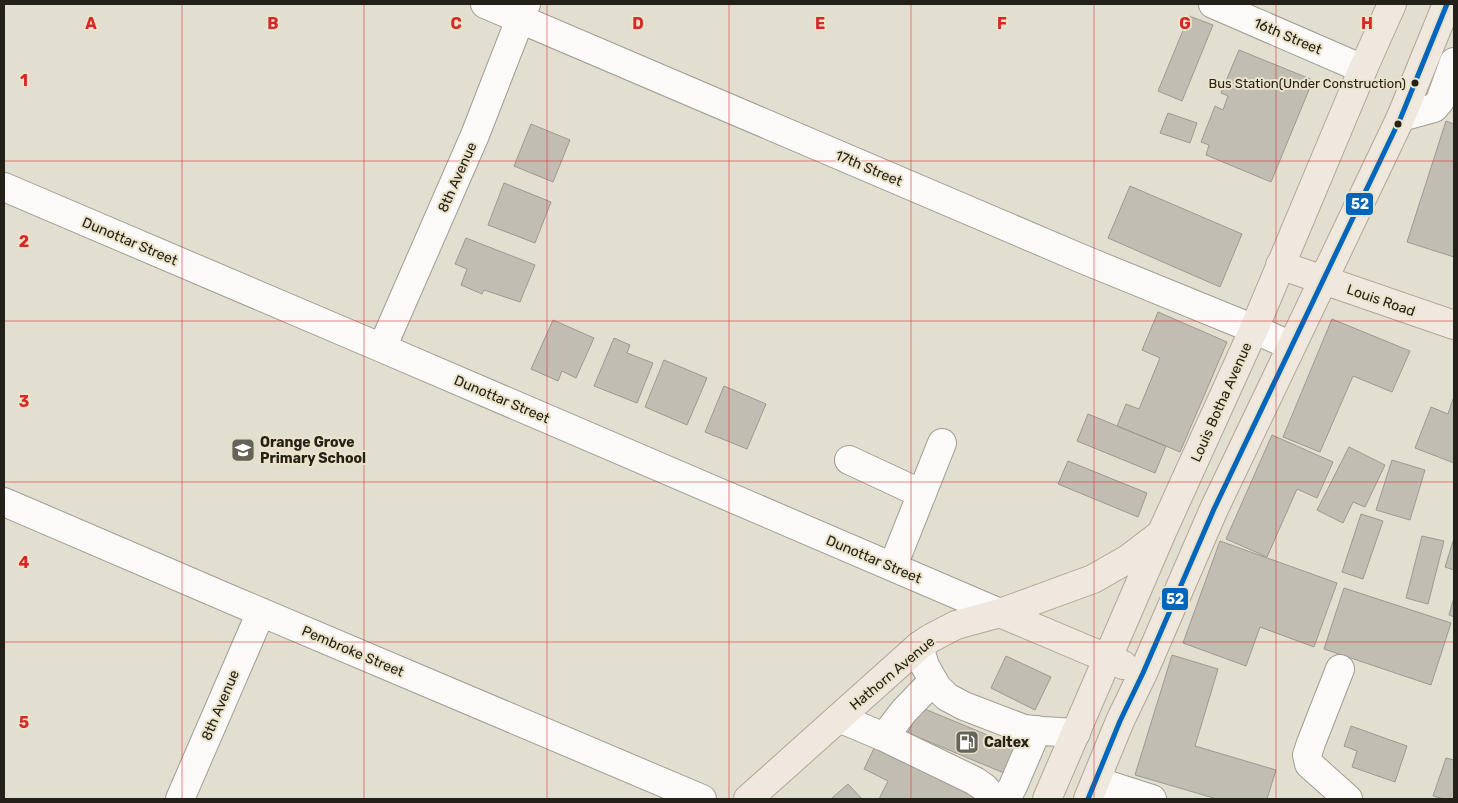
<svg xmlns="http://www.w3.org/2000/svg" width="1458" height="803" viewBox="0 0 1458 803" font-family="Rubik,sans-serif">
  <rect width="100%" height="100%" fill="#e2dfd1"/>
  <!-- building -->
  <path fill="#c2bdb3" stroke="#9d998f" d="M1189,16l24,9 -31,76 -24,-10z
    M1239,50l74,30 -42,102 -65,-27 3,-10 -8,-3 14,-36 8,4 5,-14 -7,-3z
    M1168,113l29,10 -7,20 -30,-10z
    M1446,121l8,3v133l-47,-15z
    M531,124l39,16 -17,42 -39,-16z
    M504,183l47,19 -16,41 -47,-18z
    M1130,186l112,48 -22,53 -112,-49z
    M466,238l69,27 -15,37 -36,-12 -2,4 -21,-9 6,-16 -12,-5z
    M1158,312l69,30 -47,110 -63,-26 9,-22 13,5 21,-51 -18,-8z
    M1332,319l78,32 -18,41 -39,-16 -33,76 -37,-15z
    M553,320l41,18 -18,40 -14,-7 -4,10 -27,-12z
    M614,338l16,7 -3,8 26,10 -16,40 -43,-17z
    M664,360l43,18 -20,47 -42,-18z
    M724,386l42,18 -19,45 -42,-17z
    M1453,399l1,1v63l-39,-15 16,-41 17,7z
    M1088,414l78,32 -11,27 -78,-32z
    M1272,435l61,27 -16,36 -20,-9 -30,68 -41,-18z
    M1349,447l36,18 -20,42 -12,-5 -10,21 -26,-13z
    M1392,460l33,10 -15,50 -34,-10z
    M1068,461l79,32 -9,24 -80,-33z
    M1361,514l22,7 -20,58 -21,-7z
    M1422,536l22,5 -16,63 -22,-6z
    M1454,538v32l-9,-3z
    M1220,541l117,42 -23,64 -54,-20 -14,39 -63,-23z
    M1344,588l107,35 -20,62 -107,-36z
    M1454,597v20l-5,-2z
    M1172,655l46,14 -23,77 81,24 -9,29h-50l-82,-24z
    M1006,656l45,21 -16,33 -44,-22z
    M920,707l106,44 -10,27 -108,-45z
    M1351,726l56,20 -12,36 -43,-15 5,-16 -13,-5z
    M879,738l102,49 -6,12h-96l9,-18 -24,-12z
    M1446,758l8,2v39h-10l-11,-3z
    M848,784l14,15h-31z"/>
  <g fill="none" stroke-linecap="round" stroke-linejoin="round">
    <!-- minor casing -->
    <g stroke="#9f9d92" stroke-width="30">
      <path id="minor" d="M485,4l595,254 174,71 37,17
        M1213,4l150,65
        M1401,117l33,-9 6,-7 14,-39
        M4,187l378,161 618,265
        M382,348l93,-213 51,-131
        M849,460l73,34
        M4,502l233,100 465,197
        M893,566l49,-123
        M919,646l6,20 12,21 10,10 17,9 60,23 19,2 33,2
        M1340,669l-29,74 -4,12 2,9 39,35
        M839,718l45,19 91,44 10,7 9,11
        M884,737l20,-26 29,-30
        M1096,781l56,18
        M180,799l81,-187
        M1006,799l7,-13 24,-56"/>
    </g>
    <!-- major casing -->
    <g stroke="#b2a594" stroke-width="30">
      <path id="major" d="M1280,265l174,60
        M1000,613l123,52
        M748,799l171,-153 12,-8 25,-13 44,-12 93,-34 35,-20 33,-25
        M1047,799l115,-267 92,-203 109,-260 29,-65
        M1088,799l32,-78 23,-48 71,-164 187,-392 46,-113"/>
    </g>
    <!-- minor -->
    <use href="#minor" stroke="#fbfaf8" stroke-width="28"/>
    <!-- major -->
    <use href="#major" stroke="#eee8df" stroke-width="28"/>
    <!-- bus-1 casing -->
    <g stroke="#eae3c9" stroke-width="9">
      <path id="bus-1" d="M1088,799l32,-78 23,-48 71,-164 187,-392 46,-113"/>
    </g>
    <!-- bus-1 -->
    <use href="#bus-1" stroke="#0065bd" stroke-width="5"/>
  </g>
  <!-- grid -->
  <path fill="none" stroke="#d62828" stroke-width="1" stroke-opacity="0.55" d="M182,4v795M364,4v795M547,4v795M729,4v795M911,4v795M1094,4v795M1276,4v795M4,161h1450M4,321h1450M4,482h1450M4,642h1450"/>
  <!-- icons -->
  <defs>
    <g id="school-square" transform="scale(1.25)"><rect x="-9" y="-9" width="18" height="18" rx="4" fill="#666459" stroke="#eae3c9"/><path d="M0-5L7-2L0 1L-7-2ZM-4 1L0 2.5L4 1V4Q0 6-4 4Z" fill="#fff"/></g>
    <g id="fuel-square" transform="scale(1.25)"><rect x="-9" y="-9" width="18" height="18" rx="4" fill="#666459" stroke="#eae3c9"/><path d="M-5.5-6h7V0h2V4h1.3V-2.5L3-4.5l.8-.8L6-3V5H2.5V1h-1V6h-7ZM-4.2-4.7v3.2H.2V-4.7Z" fill="#fff"/></g>
  </defs>
  <g fill-rule="evenodd">
    <use href="#school-square" x="243" y="450"/>
    <use href="#fuel-square" x="967" y="742"/>
  </g>
  <!-- markers -->
  <g fill="#242118" stroke="#eae3c9" stroke-width="2">
    <circle cx="1415" cy="83" r="4.5"/>
    <circle cx="1398" cy="124" r="4.5"/>
  </g>
  <g text-anchor="middle" stroke-width="4" stroke-linejoin="round" paint-order="stroke">
    <!-- bus labels -->
    <g font-size="13" fill="#242118" stroke="#eae3c9" text-anchor="end">
      <text x="1406" y="88">Bus Station(Under Construction)</text>
    </g>
    <!-- street labels -->
    <g font-size="14" fill="#242118" stroke="#eae3c9">
      <text transform="translate(1288 36) rotate(23)" y="5">16th Street</text>
      <text transform="translate(869 168) rotate(23)" y="5">17th Street</text>
      <text transform="translate(457 177) rotate(-66)" y="5">8th Avenue</text>
      <text transform="translate(130 241) rotate(23)" y="5">Dunottar Street</text>
      <text transform="translate(1381 300) rotate(19)" y="5">Louis Road</text>
      <text transform="translate(502 399) rotate(23)" y="5">Dunottar Street</text>
      <text transform="translate(1221 402) rotate(-66)" y="5">Louis Botha Avenue</text>
      <text transform="translate(874 559) rotate(23)" y="5">Dunottar Street</text>
      <text transform="translate(353 651) rotate(23)" y="5">Pembroke Street</text>
      <text transform="translate(892 673) rotate(-40)" y="5">Hathorn Avenue</text>
      <text transform="translate(220 705) rotate(-67)" y="5">8th Avenue</text>
    </g>
    <!-- poi labels -->
    <g font-size="14" font-weight="bold" fill="#242118" stroke="#eae3c9" text-anchor="start">
      <text x="260" y="447">Orange Grove<tspan x="260" dy="16">Primary School</tspan></text>
      <text x="984" y="747">Caltex</text>
    </g>
  </g>
  <g font-size="16" text-anchor="middle" font-weight="bold" fill="#d62828" stroke="#eae3c9" stroke-width="4" stroke-linejoin="round" paint-order="stroke">
    <text x="91" y="29">A</text>
    <text x="273" y="29">B</text>
    <text x="456" y="29">C</text>
    <text x="638" y="29">D</text>
    <text x="820" y="29">E</text>
    <text x="1002" y="29">F</text>
    <text x="1185" y="29">G</text>
    <text x="1367" y="29">H</text>
    <text x="24" y="86">1</text>
    <text x="24" y="247">2</text>
    <text x="24" y="407">3</text>
    <text x="24" y="568">4</text>
    <text x="24" y="728">5</text>
  </g>
  <g stroke="#eae3c9" stroke-width="2">
    <rect x="1345" y="192" width="29" height="24" rx="5" fill="#0065bd"/>
    <rect x="1161" y="587" width="28" height="24" rx="5" fill="#0065bd"/>
  </g>
  <g font-size="14" text-anchor="middle" font-weight="bold" fill="#fff">
    <text x="1360" y="209">52</text>
    <text x="1175" y="604">52</text>
  </g>
  <!-- border -->
  <rect width="1458" height="803" fill="none" stroke="#242118" stroke-width="10"/>
</svg>
